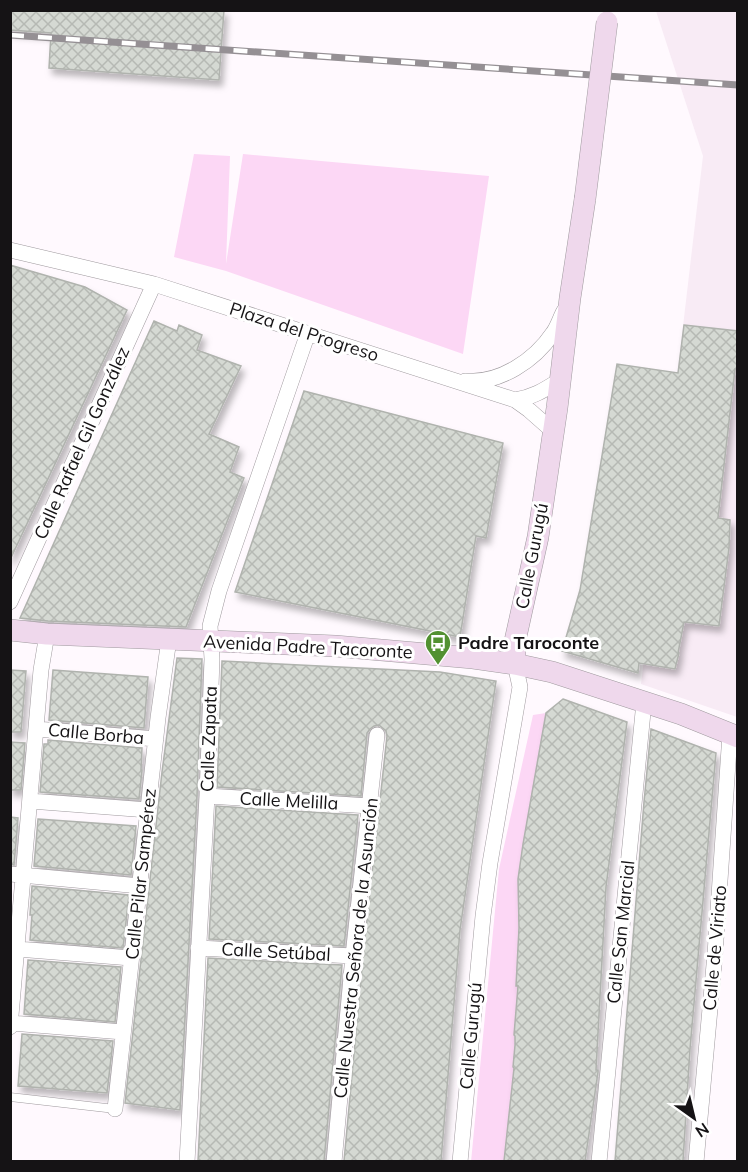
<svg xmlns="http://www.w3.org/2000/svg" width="748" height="1172" viewBox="0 0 748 1172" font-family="Mulish,sans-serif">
  <defs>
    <pattern id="building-cross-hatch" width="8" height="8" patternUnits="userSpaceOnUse" patternTransform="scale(1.5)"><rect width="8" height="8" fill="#d5d9d3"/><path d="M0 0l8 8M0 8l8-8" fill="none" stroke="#b6b9b4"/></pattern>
    <filter id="shadow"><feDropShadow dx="3.5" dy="6" stdDeviation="3" flood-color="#0004"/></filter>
  </defs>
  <rect width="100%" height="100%" fill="#fff9fe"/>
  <!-- built -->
  <path fill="#f8ebf5" d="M656,11h81v706l-96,-33 62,-528z"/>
  <!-- park -->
  <path fill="#fcd7f5" d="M194,154l36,2 -4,108 17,-110 246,22 -26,178 -237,-83 -52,-14z
    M546,713l-23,131 -5,35 1,49 -3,58h3l-5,49 1,1 -2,31 1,1 -10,93 -33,1 28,-293 34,-154z"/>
  <!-- building -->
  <path fill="url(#building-cross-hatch)" stroke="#b0b3ae" stroke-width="1.5" filter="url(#shadow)" d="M10,10h214l-5,70 -170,-12 2,-35 -41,-3z
    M10,265l75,22 42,23 -117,250z
    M154,321l23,10 2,-6 23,10 -5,15 44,16 -32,68 30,13 -9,25 14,6 -58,149 -138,-6 -28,-3z
    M684,325l54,6v38h-3l-17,149 12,2 -1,28 -10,78 -35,-4 -6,31h1l-4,16 -36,-6 -1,10 -76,-22 18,-61 37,-226 61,9z
    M304,391l199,52 -17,95 -10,-2 -16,101 -225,-45z
    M177,658l25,1 -5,137 -17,314 -55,-7 37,-331z
    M222,661l218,11 56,9 -36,249 -19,231h-97l19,-204 24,-221 -1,-5 -7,-6 -5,1 -4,3 -3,4 -6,63 -144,-9z
    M10,670l16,1 -5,61h-11z
    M53,670l95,7 -4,51 -95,-8z
    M563,699l64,23 -21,165 -10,183h2v2l-13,89h-81l10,-93 -1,-1 2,-22v-9l-1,-1 4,-49h-2l3,-58 -1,-49 5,-35 23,-131z
    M651,729l65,24 -26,296 -7,112h-68l29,-359z
    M48,740l94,8 -1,22h1l-3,29 -99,-7 4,-48h4z
    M10,742l15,1 -4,47h-11z
    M216,806l142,9 -14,131 -135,-7z
    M10,817l8,1 -4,47 -4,-1z
    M38,819l98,7 -5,49 -97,-9z
    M32,886l97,9 -6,53 -93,-8 2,-25h-2z
    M208,958l134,7 -18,196h-126z
    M28,960l93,7 -6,55 -91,-8z
    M22,1034l91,7 -6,52 -89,-7z"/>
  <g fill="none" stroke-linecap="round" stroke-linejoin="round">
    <!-- lane casing -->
    <g stroke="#9f9a9e" stroke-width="9">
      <path id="lane" d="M10,1097l105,12"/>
    </g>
    <!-- street casing -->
    <g stroke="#9f9a9e" stroke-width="16">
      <path id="street" d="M10,250l144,34 361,116 14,10 25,22
        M465,381c35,3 70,-21 88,-48 5,-7 7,-15 11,-22
        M515,400c19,-3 29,-10 45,-20
        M10,602l144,-318
        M36,729l120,10
        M207,796l163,10
        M30,801l118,9
        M10,874l130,12
        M198,948l155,8
        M17,949l114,9
        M11,1023l112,9
        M10,1027l31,-357 6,-36
        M115,1109l43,-391 11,-79
        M187,1162l20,-366 5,-137 -2,-33 9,-35 89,-258
        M334,1162l19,-206 24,-221
        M460,1162l23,-246 7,-53 30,-176 -5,-23
        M599,1162l45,-460
        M696,1162l19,-208 15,-220"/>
    </g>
    <!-- secondary casing -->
    <g stroke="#9f9a9e" stroke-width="22">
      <path id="secondary" d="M10,630l37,4 288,12 138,12 42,6 37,8 129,42 57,23
        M515,664v-23l23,-104 19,-129 13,-110 15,-99"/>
    </g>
    <!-- lane -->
    <use href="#lane" stroke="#fff" stroke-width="8"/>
    <!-- street -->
    <use href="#street" stroke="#fff" stroke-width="15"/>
    <!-- secondary -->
    <use href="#secondary" stroke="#efd8ec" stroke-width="21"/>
    <!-- rail casing -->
    <g stroke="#959094" stroke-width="7">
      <path id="rail" d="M10,35l728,50"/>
    </g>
    <!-- rail -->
    <use href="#rail" stroke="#fff" stroke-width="4.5" stroke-dasharray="14" stroke-linecap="butt"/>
    <!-- secondary-bridge casing -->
    <g stroke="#9f9a9e" stroke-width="22" stroke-linecap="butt">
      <path id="secondary-bridge" d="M585,199l22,-177"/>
    </g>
    <!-- secondary-bridge -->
    <use href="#secondary-bridge" stroke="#efd8ec" stroke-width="21"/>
  </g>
  <!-- icons -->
  <defs>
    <g id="bus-pin" transform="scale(1.35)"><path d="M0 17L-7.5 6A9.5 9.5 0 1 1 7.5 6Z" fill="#529131" stroke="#fff"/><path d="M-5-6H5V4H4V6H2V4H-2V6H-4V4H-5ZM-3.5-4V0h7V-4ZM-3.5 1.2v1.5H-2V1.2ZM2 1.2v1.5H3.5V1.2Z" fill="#fff"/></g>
  </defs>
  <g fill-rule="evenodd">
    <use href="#bus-pin" x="438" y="643"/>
  </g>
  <g text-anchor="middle" stroke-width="6" stroke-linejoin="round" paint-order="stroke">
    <!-- street labels -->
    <g font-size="18" fill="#151315" stroke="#fff">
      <text transform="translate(304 332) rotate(18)" y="6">Plaza del Progreso</text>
      <text transform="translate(82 443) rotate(-66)" y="6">Calle Rafael Gil González</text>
      <text transform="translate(532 556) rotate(-79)" y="6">Calle Gurugú</text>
      <text transform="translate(308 647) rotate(3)" y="6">Avenida Padre Tacoronte</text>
      <text transform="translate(96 734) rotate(5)" y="6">Calle Borba</text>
      <text transform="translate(209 739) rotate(-88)" y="6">Calle Zapata</text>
      <text transform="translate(289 801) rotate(3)" y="6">Calle Melilla</text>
      <text transform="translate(141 874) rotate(-84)" y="6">Calle Pilar Sampérez</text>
      <text transform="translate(621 932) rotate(-84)" y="6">Calle San Marcial</text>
      <text transform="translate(356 948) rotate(-84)" y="6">Calle Nuestra Señora de la Asunción</text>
      <text transform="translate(715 948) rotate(-85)" y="6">Calle de Viriato</text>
      <text transform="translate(276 952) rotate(3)" y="6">Calle Setúbal</text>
      <text transform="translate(471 1036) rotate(-85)" y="6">Calle Gurugú</text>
    </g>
    <!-- poi labels -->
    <g font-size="18" font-weight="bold" fill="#151315" stroke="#fff" text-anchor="start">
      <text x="458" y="649">Padre Taroconte</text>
    </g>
  </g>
  <!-- border -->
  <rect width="748" height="1172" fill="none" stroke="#151315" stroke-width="24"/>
  <!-- north arrow -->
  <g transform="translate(694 1118) rotate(146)" stroke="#ffffff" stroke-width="4.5" paint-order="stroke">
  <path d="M0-4.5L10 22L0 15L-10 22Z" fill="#151315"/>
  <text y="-9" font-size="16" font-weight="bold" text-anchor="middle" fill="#151315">N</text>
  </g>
</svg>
